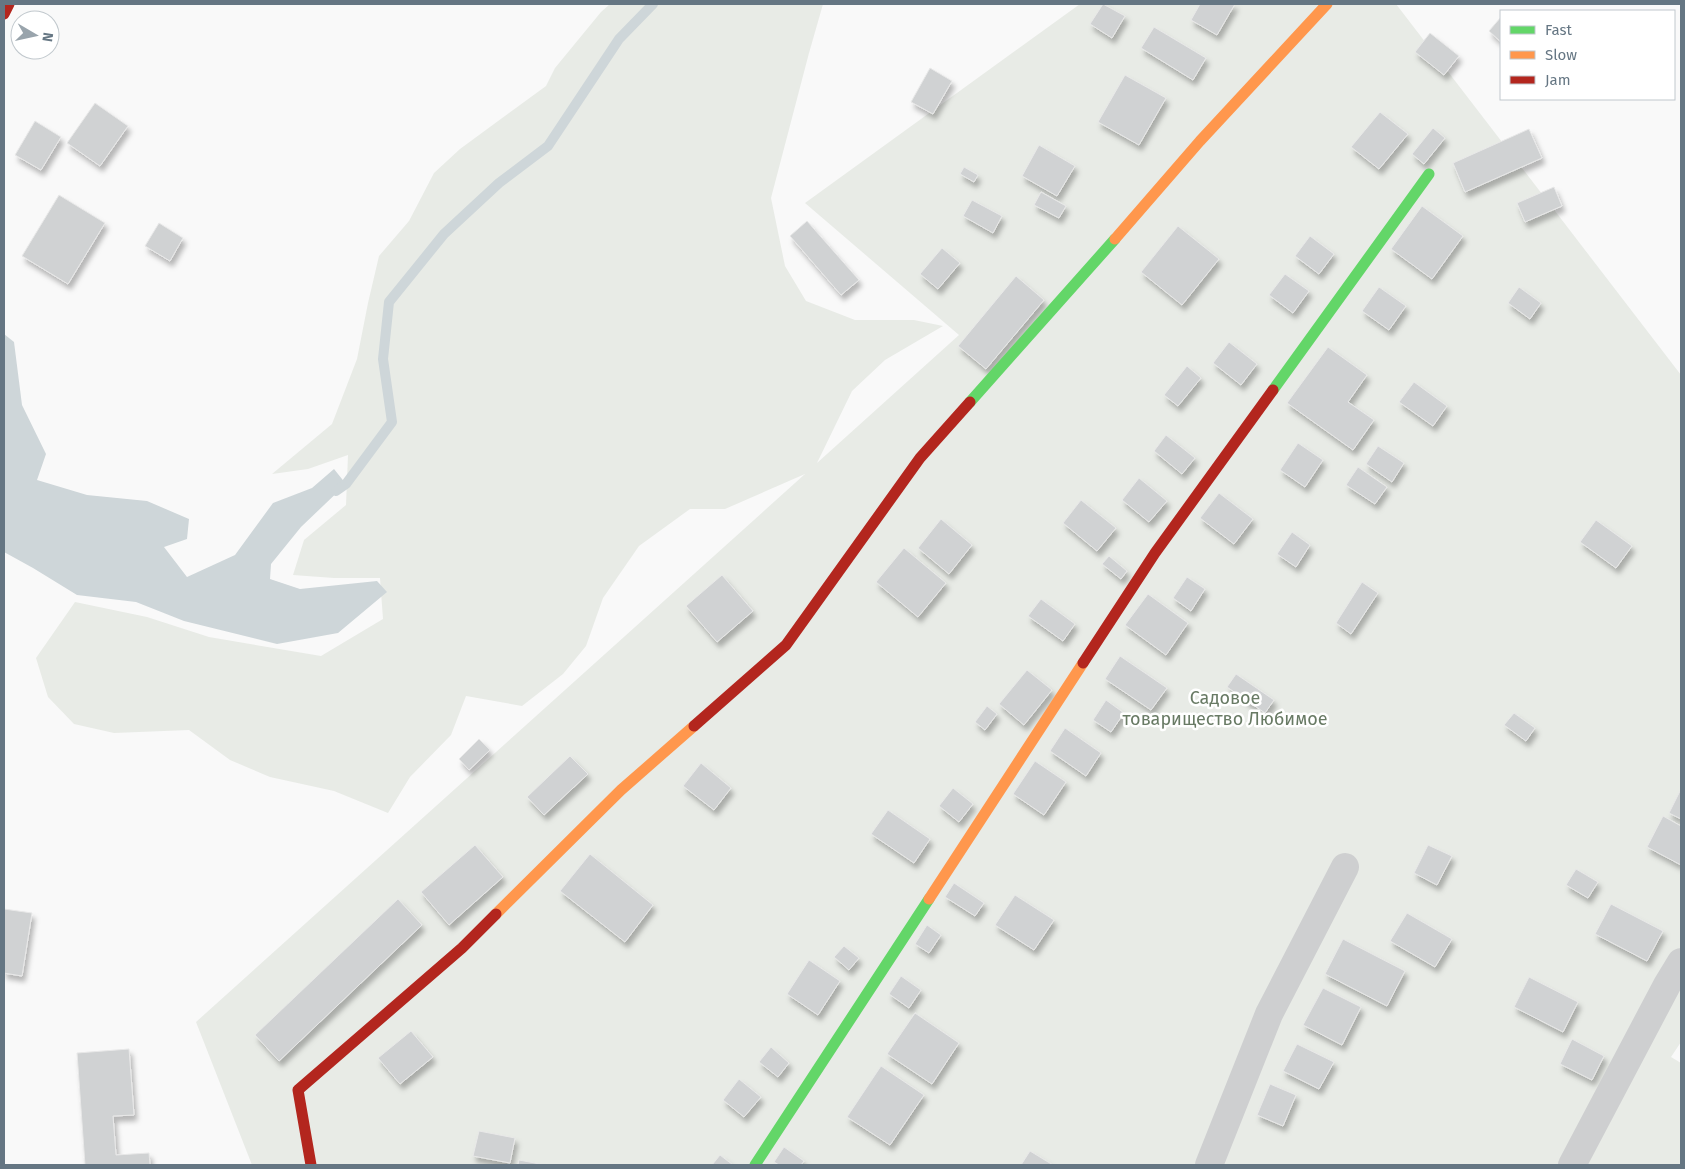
<svg xmlns="http://www.w3.org/2000/svg" width="1685" height="1169" viewBox="0 0 1685 1169" font-family="'Fira Sans',sans-serif">
  <defs>
    <filter id="shadow"><feDropShadow dx="3" dy="5.5" stdDeviation="2.5" flood-color="#0004"/></filter>
  </defs>
  <rect width="100%" height="100%" fill="#f9f9f9"/>
  <!-- green -->
  <path fill="#e8ebe6" d="M610,4h213l-14,49 -38,145 14,68 21,35 49,19h59l29,6 -58,34 -33,31 -35,72 142,-128 -154,-132 275,-199h316l285,371v667l-10,15 10,6v102h-1429l-56,-143 609,-548 -80,35h-35l-51,37 -36,52 -17,48 -23,28 -41,32 -56,-10 -15,39 -41,42 -22,36 -54,-22 -64,-14 -40,-17 -41,-30 -75,3 -40,-9 -26,-27 -12,-39 39,-56 72,15 62,20 112,19 62,-37 -3,-41h-46l-41,-3 11,-35 42,-35 2,-50 -40,14 -36,5 60,-50 25,-65 11,-56 11,-47 30,-35 25,-48 26,-24 86,-63 9,-18 46,-56z"/>
  <!-- water -->
  <path fill="#ced6d9" d="M4,334l10,8 8,63 24,49 -9,26 50,15 60,6 42,18 -2,20 -23,8 23,30 48,-22 38,-52 39,-15 22,-19 12,15 -45,43 -30,37 -1,15 30,10 77,-8 10,11 -49,41 -61,11 -93,-23 -48,-19 -59,-7 -44,-27 -29,-16z"/>
  <g fill="none" stroke-linecap="round" stroke-linejoin="round">
    <!-- stream -->
    <path stroke="#ced6d9" stroke-width="10" d="M336,491l10,-7 46,-62 -9,-63 6,-57 55,-68 55,-51 49,-37 71,-107 34,-35"/>
  </g>
  <!-- building -->
  <path fill="#d0d2d3" stroke="#e8e8e8" filter="url(#shadow)" d="M1103,4l22,12 -13,22 -22,-14z
    M1200,4h35l-18,31 -26,-15z
    M1501,17v25l-12,-11z
    M1154,27l52,31 -13,22 -52,-32z
    M1430,33l29,23 -15,19 -29,-23z
    M930,68l22,13 -19,33 -22,-12z
    M1125,75l41,23 -27,47 -41,-23z
    M95,103l33,23 -28,40 -33,-23z
    M1380,112l28,22 -29,35 -28,-22z
    M35,121l26,16 -20,33 -26,-15z
    M1433,128l12,10 -21,26 -12,-10z
    M1529,129l13,29 -77,34 -12,-29z
    M1039,145l36,21 -18,30 -35,-20z
    M964,167l14,8 -4,7 -14,-8z
    M1554,187l8,19 -37,16 -8,-19z
    M1041,192l25,14 -7,12 -25,-13z
    M59,195l46,28 -37,61 -46,-28z
    M972,200l30,16 -9,17 -30,-17z
    M1422,206l41,30 -31,43 -41,-30z
    M807,221l52,59 -18,15 -51,-59z
    M159,223l24,15 -13,23 -25,-15z
    M1178,226l41,33 -37,46 -41,-33z
    M1310,236l24,18 -15,20 -24,-18z
    M942,248l18,15 -22,26 -18,-15z
    M1285,274l24,17 -16,22 -24,-18z
    M1016,276l28,24 -58,69 -28,-23z
    M1379,287l27,19 -17,24 -27,-19z
    M1519,287l22,16 -11,16 -22,-16z
    M1229,342l28,22 -16,21 -28,-22z
    M1328,347l39,28 -19,27 26,18 -21,30 -66,-47z
    M1187,366l14,12 -23,28 -14,-11z
    M1414,382l33,24 -14,20 -34,-24z
    M1166,435l29,23 -13,16 -28,-23z
    M1298,443l25,17 -18,27 -25,-17z
    M1378,446l26,17 -12,19 -26,-18z
    M1358,467l29,20 -12,17 -29,-19z
    M1139,478l28,23 -18,21 -27,-22z
    M1219,493l34,26 -19,25 -34,-26z
    M1081,500l35,28 -19,23 -34,-28z
    M941,519l31,26 -23,29 -31,-26z
    M1596,520l36,26 -16,22 -36,-26z
    M1292,532l18,13 -14,22 -19,-13z
    M904,548l42,35 -28,34 -42,-35z
    M1109,556l18,15 -6,8 -19,-15z
    M722,575l31,36 -36,31 -31,-36z
    M1187,577l18,12 -14,22 -18,-13z
    M1362,582l16,11 -27,41 -15,-11z
    M1148,594l40,29 -22,32 -41,-30z
    M1041,599l34,25 -12,17 -35,-25z
    M1120,656l47,32 -16,22 -46,-31z
    M1027,670l25,20 -28,35 -25,-21z
    M1236,674l38,26 -9,13 -38,-26z
    M1106,700l18,13 -13,19 -18,-12z
    M987,706l10,8 -12,16 -10,-8z
    M1514,713l21,15 -9,13 -22,-16z
    M1065,728l36,25 -15,23 -36,-25z
    M479,739l11,11 -21,20 -10,-11z
    M570,756l18,18 -44,41 -17,-18z
    M1035,761l31,21 -22,33 -31,-21z
    M701,763l30,25 -17,22 -31,-24z
    M953,788l20,16 -14,18 -20,-16z
    M1681,789v30l-12,-6z
    M888,810l42,29 -16,24 -43,-29z
    M1663,816l18,10v39l-34,-18z
    M475,845l28,32 -54,48 -28,-33z
    M1428,845l24,11 -15,29 -23,-12z
    M590,854l63,51 -28,37 -65,-51z
    M1576,869l22,13 -10,16 -22,-13z
    M954,883l30,20 -9,13 -30,-19z
    M1015,895l39,25 -20,30 -39,-25z
    M398,899l24,26 -143,136 -24,-26z
    M1611,904l52,27 -16,30 -52,-27z
    M4,909l28,4 -10,63 -18,-3z
    M1407,913l45,26 -17,28 -45,-26z
    M927,925l14,10 -12,18 -14,-9z
    M1343,939l62,32 -18,35 -62,-32z
    M844,946l15,12 -10,12 -15,-13z
    M809,960l31,21 -22,34 -31,-21z
    M901,976l20,14 -12,18 -20,-14z
    M1529,977l49,25 -15,30 -49,-25z
    M1323,988l38,19 -19,38 -39,-20z
    M915,1013l44,30 -27,41 -45,-30z
    M411,1031l22,26 -33,27 -22,-26z
    M1572,1039l32,17 -12,24 -32,-16z
    M1297,1044l37,18 -15,27 -36,-18z
    M771,1047l18,16 -11,14 -19,-15z
    M129,1049l5,66 -21,1 3,39 33,-2 1,12h-65l-8,-112z
    M881,1066l43,29 -34,50 -43,-28z
    M739,1079l22,18 -17,20 -21,-17z
    M1270,1084l26,11 -13,31 -26,-11z
    M479,1131l36,7 -5,25 -37,-7z
    M784,1147l20,14 -3,4h-22l-5,-3z
    M1030,1151l23,14h-32z
    M720,1155l13,10h-21z
    M519,1160l26,5h-27z"/>
  <g fill="none" stroke-linecap="round" stroke-linejoin="round">
    <!-- street -->
    <path stroke="#cecfd0" stroke-width="28" d="M1209,1165l60,-151 76,-147
      M1572,1165l95,-180 14,-23"/>
    <!-- fast -->
    <path stroke="#63d668" stroke-width="11" d="M1273,390l156,-216
      M970,402l145,-163
      M755,1165l174,-266"/>
    <!-- slow -->
    <path stroke="#ff974d" stroke-width="11" d="M1115,239l85,-98 127,-137
      M929,899l154,-236
      M496,914l125,-124 73,-64"/>
    <!-- jam -->
    <path stroke="#b3261e" stroke-width="11" d="M4,14l5,-10
      M1083,663l72,-110 118,-163
      M694,726l92,-81 134,-187 50,-56
      M311,1165l-13,-75 164,-142 34,-34"/>
  </g>
  <g text-anchor="middle" stroke-width="5" stroke-linejoin="round" paint-order="stroke">
    <!-- park labels -->
    <g font-size="18" fill="#687a64" stroke="#fff">
      <text x="1225" y="704">Садовое<tspan x="1225" dy="21">товарищество Любимое</tspan></text>
    </g>
  </g>
  <!-- border -->
  <rect width="1685" height="1169" fill="none" stroke="#657683" stroke-width="10"/>
  <!-- legend -->
  <rect x="1500" y="10" width="175" height="90" fill="#ffffff" stroke="#c1c8cd"/>
  <rect x="1510" y="26" width="25" height="8" fill="#63d668" stroke="#c1c8cd"/>
  <text x="1545" y="35" font-size="15" fill="#657683">Fast</text>
  <rect x="1510" y="51" width="25" height="8" fill="#ff974d" stroke="#c1c8cd"/>
  <text x="1545" y="60" font-size="15" fill="#657683">Slow</text>
  <rect x="1510" y="76" width="25" height="8" fill="#b3261e" stroke="#c1c8cd"/>
  <text x="1545" y="85" font-size="15" fill="#657683">Jam</text>
  <!-- north arrow -->
  <g transform="translate(35 35) rotate(99)"><circle r="24" fill="#ffffff" stroke="#c1c8cd"/>
  <path d="M0-4L9 19L0 12L-9 19Z" fill="#99a4ac"/>
  <text y="-8" font-size="14" font-weight="bold" text-anchor="middle" fill="#657683">N</text>
  </g>
</svg>
